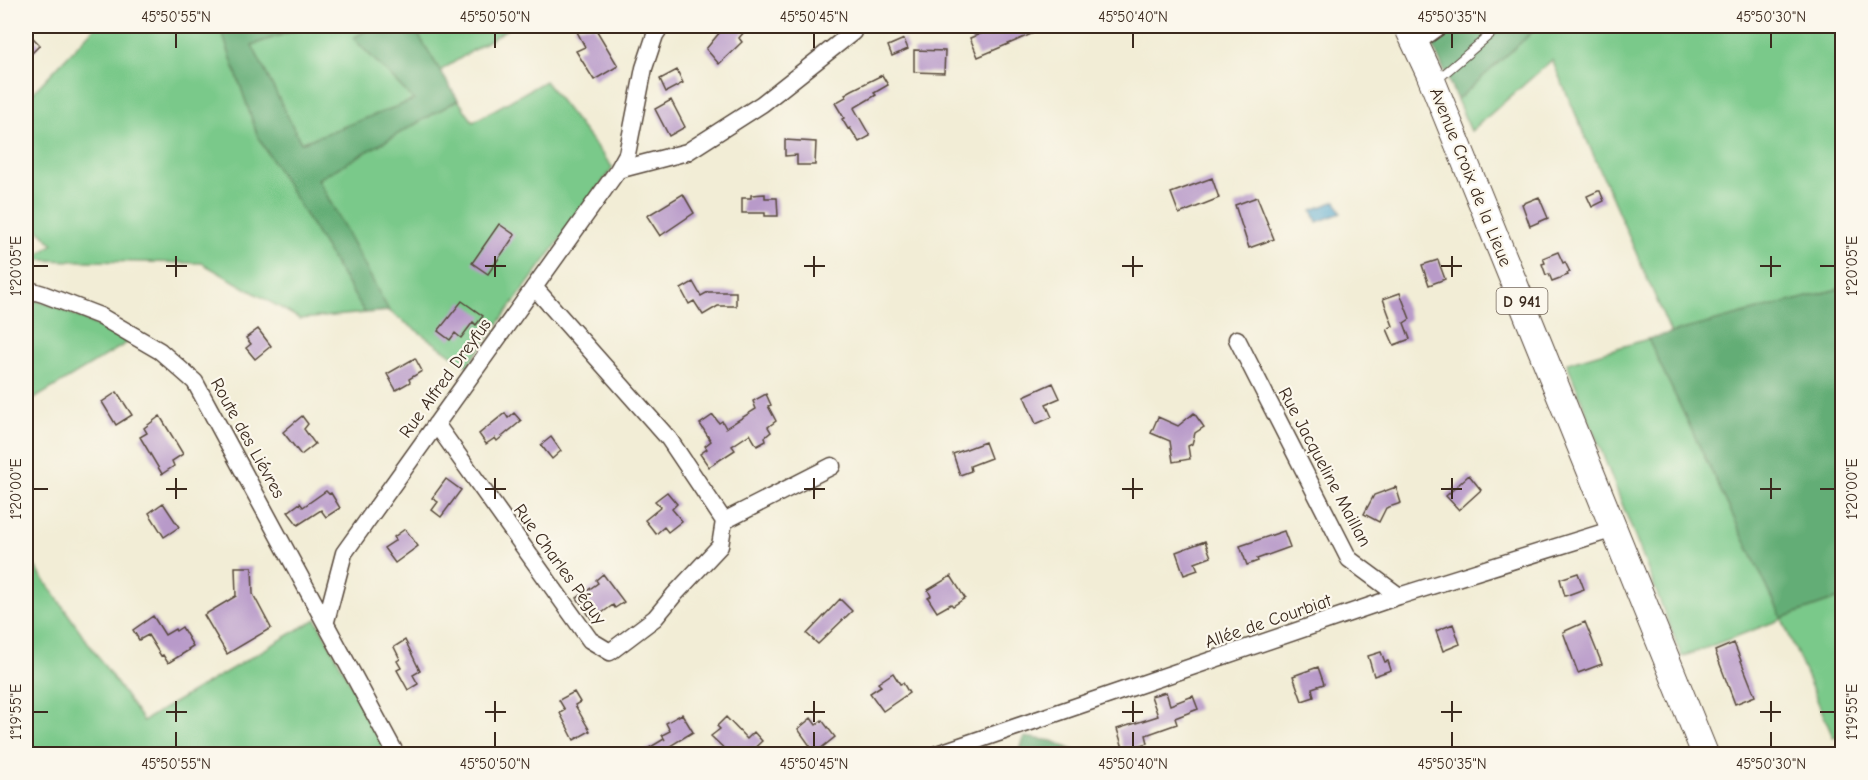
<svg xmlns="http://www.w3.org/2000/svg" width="1868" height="780" viewBox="0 0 1868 780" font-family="'Comic Neue',sans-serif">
  <rect width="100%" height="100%" fill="#fbf7ec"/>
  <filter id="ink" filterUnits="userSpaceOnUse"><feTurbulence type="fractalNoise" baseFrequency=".0167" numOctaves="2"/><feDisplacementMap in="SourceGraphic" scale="12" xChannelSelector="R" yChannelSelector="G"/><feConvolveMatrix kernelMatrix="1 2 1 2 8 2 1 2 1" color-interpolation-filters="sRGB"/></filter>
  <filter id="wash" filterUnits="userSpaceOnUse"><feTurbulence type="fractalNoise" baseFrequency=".008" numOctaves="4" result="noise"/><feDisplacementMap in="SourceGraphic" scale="24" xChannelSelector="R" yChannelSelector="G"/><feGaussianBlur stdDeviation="1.35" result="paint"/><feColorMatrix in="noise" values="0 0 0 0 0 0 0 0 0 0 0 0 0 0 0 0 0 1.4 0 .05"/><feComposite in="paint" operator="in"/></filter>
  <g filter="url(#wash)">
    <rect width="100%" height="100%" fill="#f2edd6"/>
    <!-- green -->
    <path fill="#7ac98a" stroke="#5a7a54" stroke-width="1.5" d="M96,26h124l38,111 107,176 -65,6 -98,-56 -171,-3 22,-16 -27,-27v-117z
      M307,26h67l-20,12 60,62 -113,43 -49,-98z
      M413,26h99l-72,45z
      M1539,26h303v262l-171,45 -119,-273 -81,71 -14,-31z
      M545,81l68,87 -146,198 -78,-55 -71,-132 140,-79 15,22z
      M26,298l29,8 75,35 -104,63z
      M1648,339l134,279 60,-21v138l-9,2 -51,-118 -100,38 -115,-294z
      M26,554l117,167 173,-102 72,135h-362z"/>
    <!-- forest -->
    <path fill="#63ad76" stroke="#4f6c4a" stroke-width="1.5" d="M220,26h87l-55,19 49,98 113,-43 -61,-62 21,-12h39l45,74 -140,79 71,132 -24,2 -107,-176z
      M1431,26h108l-82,74 -31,-71z
      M1842,288v309l-60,21 -134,-279z
      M1024,737l29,4 28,13h-62z"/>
    <!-- water -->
    <path fill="#4fa4cb" stroke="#456774" stroke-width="1.5" d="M1336,201l5,12 -24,9 -5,-12z"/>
    <g id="blocks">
      <!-- building -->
      <path fill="#b89ac9" d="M574,26h20l24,40 -24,14 -18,-29 9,-4z
        M714,26h35l-10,12 3,4 -23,22 -13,-15 14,-17z
        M1000,26h30l4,7 -56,24 -8,-19z
        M26,31l14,14 -14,14z
        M904,39l4,10 -16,7 -4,-10z
        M914,50l31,1 -1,22 -30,-1z
        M677,70l6,13 -17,9 -6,-13z
        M882,75l6,10 -14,8 2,2 -22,13 16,28 -11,6 -9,-14 -2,1 -6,-10 2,-1 -9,-15 11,-6 -1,-3 7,-4z
        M671,100l14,27 -16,9 -14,-27z
        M785,140l31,2 -1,23h-18v-10l-12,1z
        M1212,178l7,20 -40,16 -8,-21z
        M1598,191h2l4,10 -12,6 -5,-11z
        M683,194l11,19 -34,23 -13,-20z
        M765,194v4h12l1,18h-13v-3h-23v-15h9v-3z
        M1257,197l17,42 -25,9 -14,-43z
        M1539,197l9,21 -18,8 -8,-22z
        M499,224l16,11 -27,39 -16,-11z
        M1558,252l5,11 2,-1 5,10 -3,1 1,2 -16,6 -3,-7 -3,1 -4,-11 3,-1 -2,-5z
        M1438,260l7,19 -16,6 -7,-20z
        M693,282l8,14 7,-4h28v14h-18l-15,9 -9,-14 -5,3 -8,-15z
        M1400,293l10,26 -6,4 6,16 -16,6 -7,-16 6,-3 -10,-27z
        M462,301l21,15 -7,9 -3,-3 -12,16 -6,-5 -5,7 -12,-9z
        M258,329l13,17 -16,13 -9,-11 5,-4 -5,-6z
        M415,358l7,13 -13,8 1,3 -14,8 -9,-16z
        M1053,383l7,15 -14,6 6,13 -16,7 -12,-28z
        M117,392l15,23 -16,10 -14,-23z
        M766,394l5,11 -3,1 8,15 -8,6 3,5 -6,5 1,4 -9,5 -7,-12 -18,12 3,4 -26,17 -9,-13 7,-5 -2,-3 6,-5 -11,-17 13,-9 6,8 3,-2 4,7 30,-19 -3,-8z
        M505,413l3,5 6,-5 7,8 -24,20 -2,-3 -9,6 -7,-10z
        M1194,413l10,14 -9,6 -3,11 -4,2 2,13 -17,3 -3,-21 -19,-8 7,-16 20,9z
        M160,416l23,38 -11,7 2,5 -12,8 -22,-37 7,-4 -3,-5z
        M302,416l6,8 -4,5 11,15 -14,11 -18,-23z
        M551,437l10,14 -9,8 -11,-14z
        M985,442l6,16 -21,8 1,5 -11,4 -7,-21z
        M1469,475l12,15 -22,20 -13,-14z
        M446,479l15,11 -20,27 -9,-7 6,-8 -6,-4z
        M1396,487l5,16 -15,5 -7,14 -15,-8 10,-19z
        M326,491l3,3 2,-1 9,15 -14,9 -5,-7 -23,15 -10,-13 12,-9 3,4z
        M667,492l10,12 -5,5 10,12 -14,11 -4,-5 -8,7 -11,-14 16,-13 -6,-6z
        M163,503l16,24 -15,10 -15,-24z
        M405,529l13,17 -23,17 -11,-15 12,-8 -2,-3z
        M1284,531l6,16 -33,12 1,2 -11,4 -7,-19z
        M1205,541l6,16 -16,6 3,7 -14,5 -8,-23z
        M235,567h17l1,27 18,34 -44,26 -23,-39 32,-19z
        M1578,573l6,16 -19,7 -5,-17z
        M603,574l21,28 -9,6 -2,-3 -21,15 -15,-22 21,-15 -2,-3z
        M951,576l14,22 -12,8 -2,-2 -14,8 -9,-14 3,-2 -3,-6z
        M840,599l12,12 -34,33 -11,-10z
        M153,616l12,19 10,-6 1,2 6,-4 11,19 -5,3 1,1 -21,13 -5,-8 -2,1 -13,-21 -9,5 -6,-10z
        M1585,622l17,42 -24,9 -15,-41z
        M1453,624l7,20 -17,7 -7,-20z
        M405,640l15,31 -7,4 5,9 -10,6 -11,-20 4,-2 -4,-7 3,-2 -6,-12z
        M1734,643l21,53 -20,8 -20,-53z
        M1381,652l4,10 3,-1 3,9 -17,6 -6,-20z
        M1318,667l6,17 -12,4 2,9 -12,4 -9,-25z
        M893,673l7,11 3,-1 6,10 -26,18 -13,-18 11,-7 -3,-3z
        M574,692l6,10 -5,3 15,26 -16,9 -14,-27 5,-3 -6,-10z
        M1166,692l4,13 23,-9 5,13 -23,9 2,6 -31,11 2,8 -16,5 -2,-2 -7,2 -6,-19 41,-13 -7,-20z
        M682,714l11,18 -23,14 9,8h-40l25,-15 1,1 -3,-5 8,-4 -4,-8z
        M726,717l21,22 7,-7 8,9 -14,13h-18l-19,-18 9,-7 -3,-3z
        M811,718l5,7 6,-5 13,17 -20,16 -17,-24z"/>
    </g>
  </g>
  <g filter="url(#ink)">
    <use href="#blocks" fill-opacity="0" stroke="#56473a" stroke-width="1.5"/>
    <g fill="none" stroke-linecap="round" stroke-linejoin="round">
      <!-- service casing -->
      <g stroke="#56473a" stroke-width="10">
        <path id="service" d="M1437,80l63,-54"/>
      </g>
      <!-- minor casing -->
      <g stroke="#56473a" stroke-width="19">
        <path id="minor" d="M1416,43l24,-17
          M618,170l69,-18 75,-48 91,-72
          M26,289l17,5 57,22 60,35 35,31 201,372
          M1237,339l112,220 50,37
          M436,424l154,216 20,12 45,-34 19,-23 46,-49 4,-25 -55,-82 -135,-152
          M724,521l108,-55
          M326,621l18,-68 274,-383 9,-16 17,-86 11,-33 6,-9
          M937,754l462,-158 215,-67"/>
      </g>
      <!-- primary casing -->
      <g stroke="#56473a" stroke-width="28">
        <path id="primary" d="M1407,26l22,47 276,681"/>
      </g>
      <!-- service -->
      <use href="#service" stroke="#fff" stroke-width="8"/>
      <!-- minor -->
      <use href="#minor" stroke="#fff" stroke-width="16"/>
      <!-- primary -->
      <use href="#primary" stroke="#fff" stroke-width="26"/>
    </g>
  </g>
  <!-- ticks -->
  <path fill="none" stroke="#3b2a1e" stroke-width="2" d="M176,33v15M495,33v15M814,33v15M1133,33v15M1452,33v15M1771,33v15M176,256v21M495,256v21M814,256v21M1133,256v21M1452,256v21M1771,256v21M33,266h15M166,266h21M485,266h21M804,266h21M1122,266h21M1441,266h21M1760,266h21M1820,266h15M176,478v21M495,478v21M814,478v21M1133,478v21M1452,478v21M1771,478v21M33,489h15M166,489h21M485,489h21M804,489h21M1122,489h21M1441,489h21M1760,489h21M1820,489h15M176,701v21M495,701v21M814,701v21M1133,701v21M1452,701v21M1771,701v21M33,712h15M166,712h21M485,712h21M804,712h21M1122,712h21M1441,712h21M1760,712h21M1820,712h15M176,732v15M495,732v15M814,732v15M1133,732v15M1452,732v15M1771,732v15"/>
  <g text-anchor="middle" stroke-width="4.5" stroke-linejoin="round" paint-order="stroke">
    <!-- shield labels -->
    <rect fill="#fbf7ec" stroke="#75685c" stroke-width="1.5" x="1496.5" y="288" width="51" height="26" rx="4.5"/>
    <g font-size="16" font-weight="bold" fill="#3b2a1e">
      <text x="1522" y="307">D 941</text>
    </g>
    <!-- street labels -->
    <g font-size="18" fill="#3b2a1e" stroke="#fbf7ec">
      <text transform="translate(1471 177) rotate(68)" y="6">Avenue Croix de la Lieue</text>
      <text transform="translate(445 378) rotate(-54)" y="6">Rue Alfred Dreyfus</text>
      <text transform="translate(248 438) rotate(61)" y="6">Route des Liévres</text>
      <text transform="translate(1325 467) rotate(62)" y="6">Rue Jacqueline Maillan</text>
      <text transform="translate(560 564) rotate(54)" y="6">Rue Charles Péguy</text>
      <text transform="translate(1268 621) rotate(-19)" y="6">Allée de Courbiat</text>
    </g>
  </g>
  <!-- margin -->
  <rect width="1868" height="780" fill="none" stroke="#fbf7ec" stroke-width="66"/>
  <rect x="33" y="33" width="1802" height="714" fill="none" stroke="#3b2a1e" stroke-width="2"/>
  <g font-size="15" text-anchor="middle" fill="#3b2a1e">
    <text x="176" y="22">45°50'55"N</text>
    <text x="495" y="22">45°50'50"N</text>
    <text x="814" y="22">45°50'45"N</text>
    <text x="1133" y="22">45°50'40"N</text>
    <text x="1452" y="22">45°50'35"N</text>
    <text x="1771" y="22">45°50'30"N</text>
    <text transform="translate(1852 266) rotate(-90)" y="5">1°20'05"E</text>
    <text transform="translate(16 266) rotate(-90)" y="5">1°20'05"E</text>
    <text transform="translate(1852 489) rotate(-90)" y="5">1°20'00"E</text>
    <text transform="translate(16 489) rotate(-90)" y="5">1°20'00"E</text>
    <text transform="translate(1852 712) rotate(-90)" y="5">1°19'55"E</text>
    <text transform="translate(16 712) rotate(-90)" y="5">1°19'55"E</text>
    <text x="176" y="769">45°50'55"N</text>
    <text x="495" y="769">45°50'50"N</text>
    <text x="814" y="769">45°50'45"N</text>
    <text x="1133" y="769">45°50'40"N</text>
    <text x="1452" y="769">45°50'35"N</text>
    <text x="1771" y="769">45°50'30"N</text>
  </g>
</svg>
